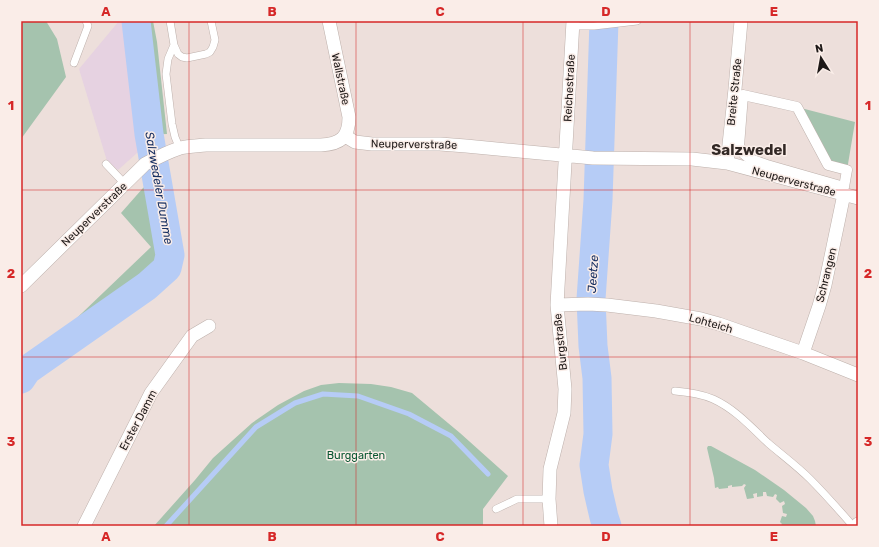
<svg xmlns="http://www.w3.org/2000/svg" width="879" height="547" viewBox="0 0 879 547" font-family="Rubik,sans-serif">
  <rect width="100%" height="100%" fill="#eddfdb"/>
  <!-- education -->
  <path fill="#e6d2e1" d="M119,21h9l18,124 -28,25 -11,-9 -28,-92z"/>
  <!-- green -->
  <path fill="#a5c3ae" d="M21,21h25l11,18 9,38 -45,62z
    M129,21h24l4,21 10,92 -23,1 -11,-79z
    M797,107l58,15 -8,48 -19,-5z
    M161,175l18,77 -7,22 -46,34 -48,32 -7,7 -13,-11 93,-89 -30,-34 22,-25z
    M339,383l32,1 20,3 21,6 48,40 48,43 -25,33v17h-329l41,-46 18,-22 39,-35 26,-18 26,-14 17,-6z
    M708,446h3l44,24 29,20 22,18 7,8 2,5 1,5h-35l1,-2 -2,-2 2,-6 4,1 1,-3 -4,-1 -1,-7 3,-2 -1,-3 -4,2 -4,-4 1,-4 -2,-1 -2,3 -6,-1 -1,-4h-3v4l-6,1v-4l-4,1 1,4 -7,1 -3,-11 2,-3 -2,-1 -2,2 -10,1v-2l-4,1v2l-9,1 -1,-2 -3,1 -1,-10 -7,-30z"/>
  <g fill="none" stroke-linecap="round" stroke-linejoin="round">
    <!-- stream -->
    <path stroke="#b6ccf6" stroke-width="5" d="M166,526l90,-99 39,-24 28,-9 35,2 51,18 42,22 37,38"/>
    <!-- river -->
    <path stroke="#b6ccf6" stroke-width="29" d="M604,21l-6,179 -7,99 2,47 4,32 1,56 -4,31 4,26 6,26 3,9
      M21,379l6,-9 120,-84 20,-18 3,-13 -21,-121 -13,-113"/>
    <!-- service casing -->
    <g stroke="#beb1ac" stroke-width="8">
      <path id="service" d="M170,21l4,24 4,9 4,3 5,1 19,-4 4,-2 3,-5 2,-7 -4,-19
        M573,26h21l43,-5
        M174,45l-6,14 -2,15 6,50 3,13 5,12
        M74,63l14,-37 -2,-5
        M106,164l19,20
        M675,391c13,1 26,3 38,8 22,10 38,28 55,44 14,12 29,23 42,36 15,15 29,31 43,47
        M496,509l21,-10h32"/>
    </g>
    <!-- pedestrian casing -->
    <g stroke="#beb1ac" stroke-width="11">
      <path id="pedestrian" d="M743,95l54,12 31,58 19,5 -3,17 -77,-22 -17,-6 -6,-5 -5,-8z"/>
    </g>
    <!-- minor casing -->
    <g stroke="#beb1ac" stroke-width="14">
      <path id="minor" d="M345,136l10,6 17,2h68l26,2 127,12 99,1 35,4 131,35
        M727,163l8,-74 6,-68
        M21,286l124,-122c11,-6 23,-12 35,-16 9,-2 17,-2 26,-3h115c19,-1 28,-7 28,-28l-20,-96
        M557,305l31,-1 19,1 49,6 45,8 18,5 84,29 55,22
        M803,353l16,-47 6,-21 19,-91
        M84,526l67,-133 41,-57 17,-10
        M551,526l-2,-27 1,-30 14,-56 1,-24 -8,-84 16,-284
        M857,526l1,-2"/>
    </g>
    <!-- service -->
    <use href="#service" stroke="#fff" stroke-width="7"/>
    <!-- pedestrian -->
    <use href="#pedestrian" stroke="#fff" stroke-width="10"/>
    <!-- minor -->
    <use href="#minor" stroke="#fff" stroke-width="13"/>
  </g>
  <!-- grid -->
  <path fill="none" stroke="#d62828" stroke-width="1" stroke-opacity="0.55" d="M189,21v505M356,21v505M523,21v505M690,21v505M21,190h837M21,357h837"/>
  <g text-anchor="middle" stroke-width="3" stroke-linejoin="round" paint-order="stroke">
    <!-- street labels -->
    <g font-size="11" fill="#1d1817" stroke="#faede8">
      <text transform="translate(341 79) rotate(78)" y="4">Wallstraße</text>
      <text transform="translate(569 88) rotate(-87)" y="4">Reichestraße</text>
      <text transform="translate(734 92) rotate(-84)" y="4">Breite Straße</text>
      <text transform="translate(414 144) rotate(1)" y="4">Neuperverstraße</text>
      <text transform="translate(794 181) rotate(15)" y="4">Neuperverstraße</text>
      <text transform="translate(94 214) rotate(-44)" y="4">Neuperverstraße</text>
      <text transform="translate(826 275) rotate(-76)" y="4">Schrangen</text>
      <text transform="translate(711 323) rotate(16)" y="4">Lohteich</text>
      <text transform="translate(560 342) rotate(-96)" y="4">Burgstraße</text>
      <text transform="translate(138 420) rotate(-62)" y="4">Erster Damm</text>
    </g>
    <!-- park labels -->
    <g font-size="11" fill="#0a5732" stroke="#faede8">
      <text x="356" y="459">Burggarten</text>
    </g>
    <!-- water labels -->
    <g font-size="12" font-style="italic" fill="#183062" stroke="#faede8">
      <text transform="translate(159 188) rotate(80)" y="4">Salzwedeler Dumme</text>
      <text transform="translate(593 274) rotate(-86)" y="4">Jeetze</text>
    </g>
    <!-- district labels -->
    <g font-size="15" font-weight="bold" fill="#322825" stroke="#faede8">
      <text x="749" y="155">Salzwedel</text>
    </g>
  </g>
  <!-- border -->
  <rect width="879" height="547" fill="none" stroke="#faede8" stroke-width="44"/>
  <!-- north arrow -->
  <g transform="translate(821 58) rotate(349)" stroke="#faede8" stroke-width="3" paint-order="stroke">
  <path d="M0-3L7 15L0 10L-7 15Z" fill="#1d1817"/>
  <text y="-6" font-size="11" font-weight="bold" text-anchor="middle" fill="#1d1817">N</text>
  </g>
  <rect x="22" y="22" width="835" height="503" fill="none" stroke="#d62828" stroke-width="1.5"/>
  <g font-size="13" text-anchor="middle" font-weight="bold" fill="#d62828">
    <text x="106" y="16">A</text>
    <text x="272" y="16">B</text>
    <text x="440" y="16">C</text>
    <text x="606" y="16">D</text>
    <text x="774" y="16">E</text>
    <text x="11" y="110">1</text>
    <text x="868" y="110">1</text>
    <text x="11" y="278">2</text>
    <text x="868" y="278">2</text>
    <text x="11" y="446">3</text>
    <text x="868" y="446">3</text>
    <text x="106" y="541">A</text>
    <text x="272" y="541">B</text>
    <text x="440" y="541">C</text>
    <text x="606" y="541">D</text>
    <text x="774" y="541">E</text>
  </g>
</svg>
